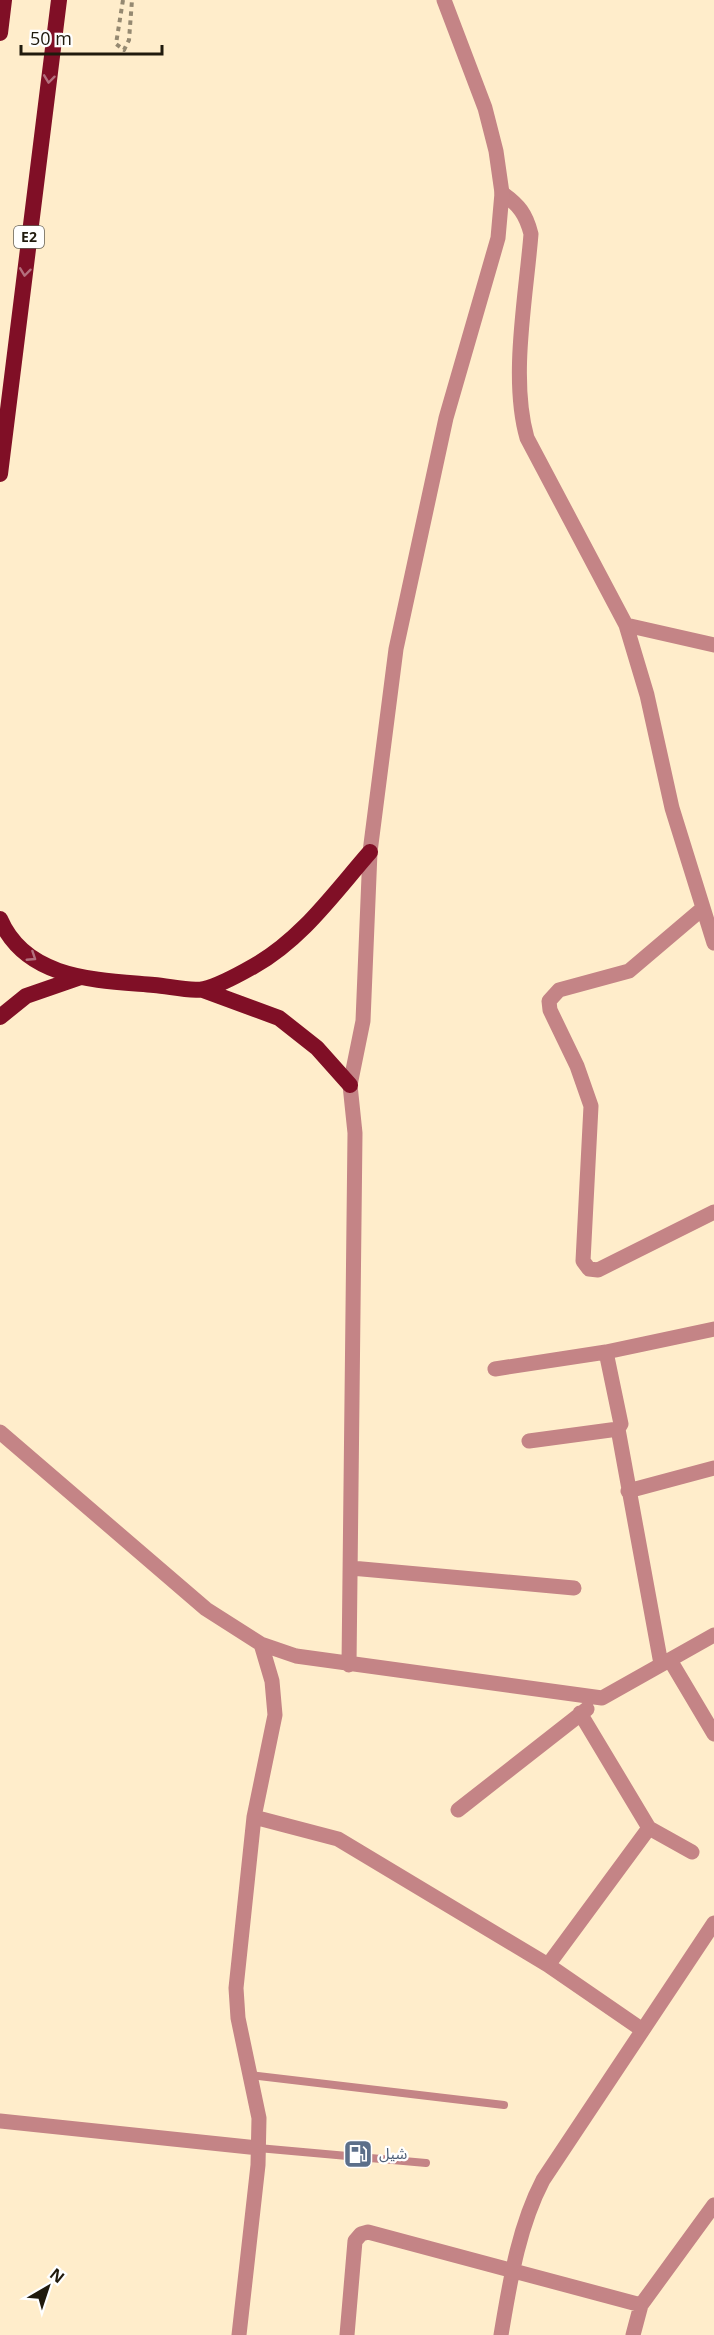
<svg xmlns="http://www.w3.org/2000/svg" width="714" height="2335" viewBox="0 0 714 2335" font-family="'Open Sans','Noto Sans Arabic',sans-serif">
  <rect width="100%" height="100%" fill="#ffedcb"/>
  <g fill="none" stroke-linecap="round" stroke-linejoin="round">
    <!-- path -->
    <path stroke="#958971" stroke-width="4" stroke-dasharray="4.5 4.5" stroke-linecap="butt" d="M123,0l-7,44 8,6 5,-10 3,-40"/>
    <!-- service -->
    <path stroke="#c48486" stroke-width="8" d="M250,2075l254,30
      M258,2148l168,15"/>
    <!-- minor -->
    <path stroke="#c48486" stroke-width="15" d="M502,193c17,12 24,21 29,41 -5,63 -21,145 -4,204l99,187 21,70 25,113 42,135
      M626,625l88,20
      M702,909l-73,62 -70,19 -10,11 1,9 27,56 14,40 -8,155 6,8 9,1 116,-58
      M606,1352l15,72 -3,5 43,235
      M495,1369l111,-17 108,-23
      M0,1432l206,177 55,35 35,12 306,42 112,-63
      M529,1441l89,-12
      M628,1491l86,-23
      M351,1568l223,20
      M670,1660l44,74
      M349,1665l6,-532 -5,-48
      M580,1713l69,115 43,24
      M458,1810l129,-101
      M254,1817l84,22 210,126 93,64
      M548,1965l101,-137
      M0,2121l258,27
      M239,2335l19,-170 1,-47 -21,-100 -2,-30 18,-171 21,-102 -3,-34 -11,-37
      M347,2335l8,-94 6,-7 7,-2 273,73
      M501,2335c9,-53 17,-107 42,-155l171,-257
      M633,2335l8,-30 73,-100"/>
    <!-- tertiary -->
    <path stroke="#c48486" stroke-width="15" d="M350,1085l13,-64 7,-169 26,-203 50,-231 52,-180 4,-45 -6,-42 -11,-43 -41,-108"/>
    <!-- trunk -->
    <path stroke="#800f26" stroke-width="16" d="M0,33l4,-33
      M0,474l59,-474
      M0,919c26,61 97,61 154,66 15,1 36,7 50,4 15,-3 36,-15 50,-23 48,-27 80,-73 116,-114
      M203,990l76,28 38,30 33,37
      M0,1017l26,-21 52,-18"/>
  </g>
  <!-- one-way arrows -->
  <defs><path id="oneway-chevron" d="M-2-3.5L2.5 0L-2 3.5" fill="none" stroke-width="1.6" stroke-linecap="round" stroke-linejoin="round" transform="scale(1.5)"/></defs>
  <g stroke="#b36f7d">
    <use href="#oneway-chevron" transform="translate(49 79) rotate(97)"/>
    <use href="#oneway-chevron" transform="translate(25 272) rotate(97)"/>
    <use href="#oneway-chevron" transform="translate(32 957) rotate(33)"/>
  </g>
  <!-- icons -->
  <defs>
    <g id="fuel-square" transform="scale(1.5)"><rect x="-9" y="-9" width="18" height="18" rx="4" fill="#5c6f8a" stroke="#fff"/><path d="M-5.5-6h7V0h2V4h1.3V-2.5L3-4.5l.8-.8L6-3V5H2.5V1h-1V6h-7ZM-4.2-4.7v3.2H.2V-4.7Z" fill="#fff"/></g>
  </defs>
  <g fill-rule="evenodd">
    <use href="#fuel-square" x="358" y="2154"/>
  </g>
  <g text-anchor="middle" stroke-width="4.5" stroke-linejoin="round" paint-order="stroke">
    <!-- shield labels -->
    <rect fill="#fff" stroke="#635f56" stroke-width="1.5" x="14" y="226" width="30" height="22" rx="4.5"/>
    <g font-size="14" font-weight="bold" fill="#201a0d">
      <text x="29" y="242">E2</text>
    </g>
    <!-- service labels -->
    <g font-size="15" fill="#4e5e75" stroke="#fff" text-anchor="start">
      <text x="379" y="2159">شیل</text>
    </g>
  </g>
  <!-- north arrow -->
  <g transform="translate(48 2287) rotate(39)" stroke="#ffffff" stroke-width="4.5" paint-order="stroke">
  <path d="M0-4.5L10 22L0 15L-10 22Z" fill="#201a0d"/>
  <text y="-9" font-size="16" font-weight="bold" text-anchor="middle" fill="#201a0d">N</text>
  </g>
  <!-- scale -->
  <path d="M21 45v9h141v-9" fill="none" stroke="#201a0d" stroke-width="3"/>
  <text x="30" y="45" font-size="18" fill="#201a0d" stroke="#ffffff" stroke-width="4.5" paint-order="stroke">50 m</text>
</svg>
